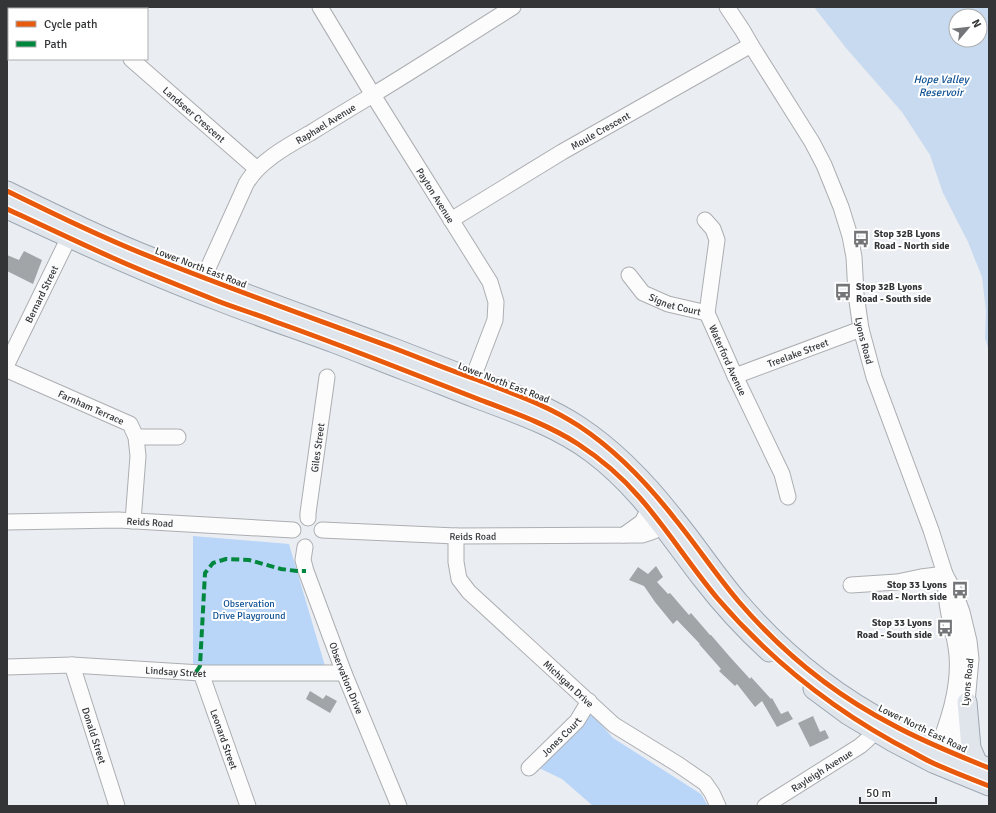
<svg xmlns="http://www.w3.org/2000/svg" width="996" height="813" viewBox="0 0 996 813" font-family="Signika,sans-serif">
  <rect width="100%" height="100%" fill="#eaedf1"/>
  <!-- green -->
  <path fill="#b9d6f9" d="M193,536l96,8 36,122h-132z
    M590,712l23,26 88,56 7,12h-115l-31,-27 -25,-12z"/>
  <!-- water -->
  <path fill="#c8daf0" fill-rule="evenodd" d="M814,7h175v344l-4,-13 1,-27 -4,-34 -14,-35 -25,-49 -13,-38 -28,-43 -56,-64zM956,16h24v24h-24z"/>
  <!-- building -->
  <path fill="#a2a5a8" d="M24,251l18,9 -9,24 -26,-13v-16l12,5z
    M656,566l7,11 -6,5 11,12 2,-1 19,22 2,-2 19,22h1l19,22 20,22 1,-2 20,22 1,-1 9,16 7,-3 5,8 -16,8 -15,-26 -7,6 -18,-23 -2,2 -16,-15 2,-2 -22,-25h1l-23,-24 -4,4 -18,-22 -11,-16 -15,-6 9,-13 10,7z
    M310,691l13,8 3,-4 11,6 -7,12 -24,-14z
    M813,716l7,16 5,-2 4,8 -19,9 -12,-24z"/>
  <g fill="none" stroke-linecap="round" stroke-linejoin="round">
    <!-- minor casing -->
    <g stroke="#acaeb1" stroke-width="17">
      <g id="minor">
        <path d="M86,7l1,2"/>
        <path id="s1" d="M320,7l53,88 117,187 6,20 -1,18 -26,68"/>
        <path id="s2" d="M727,7l16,24 8,14 61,97 12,23 17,42 9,29 4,21 2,37 5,35 13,48 57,153 14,44 10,19 7,19 7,29 2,18 -4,43 -15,50 -5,11"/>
        <path id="s3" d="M131,59l126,110"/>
        <path id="s4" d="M451,220l111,-68 189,-107"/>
        <path id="s5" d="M705,220l8,9 4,11 -10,73 28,63 47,98 6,23"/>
        <path id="s6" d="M629,275l14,18 25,11 39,9"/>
        <path id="s7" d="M199,288l47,-104c13,-23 43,-39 66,-52 19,-12 39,-24 59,-36 48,-29 94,-59 142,-89"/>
        <path id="s8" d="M7,364l66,-135"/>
        <path id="s9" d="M7,370l123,54 6,13 2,19 -5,65"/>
        <path id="s10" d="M735,376l126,-47"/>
        <path d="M136,437h42"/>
        <path id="s11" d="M308,518v-5l19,-136"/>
        <path id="s12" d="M7,522l111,-2 175,10"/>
        <path id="s13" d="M322,530l134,6 186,-1c11,-3 20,-7 29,-14"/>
        <path d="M624,535l18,-13 7,-13"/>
        <path id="s14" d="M456,536v26l3,17 10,13 145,133 65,40 26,18 7,10 6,13"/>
        <path id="s15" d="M305,547l-2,13 3,11 38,102 55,133"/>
        <path d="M851,585l46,-3 24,-5 24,-3"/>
        <path id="s16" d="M72,665l45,141"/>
        <path id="s17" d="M7,667l65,-2 129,8h143"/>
        <path id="s18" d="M201,673l47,133"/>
        <path d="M935,757c12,-33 25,-67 22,-102 -1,-12 -4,-24 -7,-36 -3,-12 -4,-24 -5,-36"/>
        <path id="s19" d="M529,768l48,-47 12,-20"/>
        <path id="s20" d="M765,806l95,-60 7,-6 8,-8"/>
      </g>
    </g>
    <!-- major casing -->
    <g stroke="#9da7b2" stroke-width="21">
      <path id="major" d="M7,191c49,24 98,48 149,68 77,31 157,59 235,88 29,11 58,23 87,33 36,14 69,25 101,46 38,25 68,57 96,93 22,27 41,56 64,83 43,50 96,93 154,123 31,17 64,30 96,43
        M7,209c70,33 140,65 212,92 38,15 77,28 115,42 24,9 48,19 72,28 24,9 48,19 72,28 40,15 79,28 114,54 47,35 75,81 110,126 20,26 43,51 67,73
        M813,689l35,26 45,27 40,21 56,23
        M967,702l4,46 7,16"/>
    </g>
    <!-- minor -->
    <use href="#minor" stroke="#fcfcfd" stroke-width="15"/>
    <!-- major -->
    <use href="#major" stroke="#e0e5eb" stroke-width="19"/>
    <!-- quiet -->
    <path stroke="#00873e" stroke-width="4" stroke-dasharray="8 4" stroke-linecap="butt" d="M196,672l4,-6 5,-93 8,-10 13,-4 23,1 32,9 16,2h9"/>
    <!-- cycleway casing -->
    <g stroke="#fff" stroke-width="8">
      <path id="cycleway" d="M7,191c49,24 98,48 149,68 77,31 157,59 235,88 29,11 58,23 87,33 36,14 69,25 101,46 38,25 68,57 96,93 22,27 41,56 64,83 43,50 96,93 154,123 31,17 64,30 96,43
        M7,209c35,16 70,33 106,49 33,15 68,28 102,42 20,8 41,14 61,22 42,15 84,31 125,47 26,10 51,20 77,30 34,13 69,25 100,45 23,15 44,33 62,54 28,32 51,69 78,101 55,64 122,116 196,154 7,4 14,8 21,11 18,8 36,15 54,22"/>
    </g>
    <!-- cycleway -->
    <use href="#cycleway" stroke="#e8590c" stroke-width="5"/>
  </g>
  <!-- icons -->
  <defs>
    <g id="bus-bare" transform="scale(1.38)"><path d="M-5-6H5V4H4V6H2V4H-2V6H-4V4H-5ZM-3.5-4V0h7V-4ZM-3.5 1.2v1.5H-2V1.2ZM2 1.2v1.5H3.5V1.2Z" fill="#737578" stroke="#fff" stroke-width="2.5" paint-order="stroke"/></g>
  </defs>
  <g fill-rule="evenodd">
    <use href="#bus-bare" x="861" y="239"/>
    <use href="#bus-bare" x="843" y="292"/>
    <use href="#bus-bare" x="960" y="590"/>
    <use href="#bus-bare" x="945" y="628"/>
  </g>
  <g text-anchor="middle" stroke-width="4" stroke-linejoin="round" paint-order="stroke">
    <!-- street labels -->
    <g font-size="10" fill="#333537" stroke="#fff">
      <text dy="4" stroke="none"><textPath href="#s3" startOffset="84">Landseer Crescent</textPath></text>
      <text dy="4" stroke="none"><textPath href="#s7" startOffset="215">Raphael Avenue</textPath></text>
      <text dy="4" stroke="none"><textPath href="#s4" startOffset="174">Moule Crescent</textPath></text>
      <text dy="4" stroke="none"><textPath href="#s1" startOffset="221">Payton Avenue</textPath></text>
      <text transform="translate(201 267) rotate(21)" y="4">Lower North East Road</text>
      <text dy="4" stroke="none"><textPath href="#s8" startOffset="78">Bernard Street</textPath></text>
      <text dy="4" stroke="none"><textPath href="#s6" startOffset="57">Signet Court</textPath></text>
      <text dy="4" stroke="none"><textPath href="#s2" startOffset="367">Lyons Road</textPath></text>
      <text dy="4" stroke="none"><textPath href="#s10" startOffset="67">Treelake Street</textPath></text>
      <text dy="4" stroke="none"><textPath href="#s5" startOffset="149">Waterford Avenue</textPath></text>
      <text transform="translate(504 382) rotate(21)" y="4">Lower North East Road</text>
      <text dy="4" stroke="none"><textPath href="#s9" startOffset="92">Farnham Terrace</textPath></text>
      <text dy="4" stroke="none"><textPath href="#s11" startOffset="71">Giles Street</textPath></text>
      <text dy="4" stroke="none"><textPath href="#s12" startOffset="143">Reids Road</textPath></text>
      <text dy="4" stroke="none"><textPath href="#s13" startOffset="151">Reids Road</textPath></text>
      <text dy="4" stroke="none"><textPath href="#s17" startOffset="169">Lindsay Street</textPath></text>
      <text dy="4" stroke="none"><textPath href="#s15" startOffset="139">Observation Drive</textPath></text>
      <text transform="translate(967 682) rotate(-84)" y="4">Lyons Road</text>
      <text dy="4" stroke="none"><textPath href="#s14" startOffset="195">Michigan Drive</textPath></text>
      <text transform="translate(923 728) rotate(26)" y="4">Lower North East Road</text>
      <text dy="4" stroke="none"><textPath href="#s16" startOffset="74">Donald Street</textPath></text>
      <text dy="4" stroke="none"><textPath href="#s19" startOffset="45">Jones Court</textPath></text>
      <text dy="4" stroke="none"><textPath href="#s18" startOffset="70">Leonard Street</textPath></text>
      <text dy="4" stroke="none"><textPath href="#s20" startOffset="67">Rayleigh Avenue</textPath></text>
    </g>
    <!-- poi labels -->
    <g font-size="10" font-weight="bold" fill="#333537" stroke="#fff" text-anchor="start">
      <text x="874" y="237">Stop 32B Lyons<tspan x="874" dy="12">Road - North side</tspan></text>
      <text x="856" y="290">Stop 32B Lyons<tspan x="856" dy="12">Road - South side</tspan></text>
      <text x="947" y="588" text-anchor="end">Stop 33 Lyons<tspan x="947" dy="12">Road - North side</tspan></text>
      <text x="932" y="626" text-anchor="end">Stop 33 Lyons<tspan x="932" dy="12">Road - South side</tspan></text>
    </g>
    <!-- park labels -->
    <g font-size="10" fill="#125395" stroke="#fff">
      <text x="249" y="607">Observation<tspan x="249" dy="12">Drive Playground</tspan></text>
    </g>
    <!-- water labels -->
    <g font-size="11" font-style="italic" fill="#0f5193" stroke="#fff">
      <text x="941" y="83">Hope Valley<tspan x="941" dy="13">Reservoir</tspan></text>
    </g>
  </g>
  <!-- border -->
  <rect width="996" height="813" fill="none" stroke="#333537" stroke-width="16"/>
  <!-- legend -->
  <rect x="8" y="8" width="140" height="52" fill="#ffffff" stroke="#adaeaf"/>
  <rect x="16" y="21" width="20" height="6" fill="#e8590c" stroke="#adaeaf"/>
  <text x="44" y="28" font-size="12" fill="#333537">Cycle path</text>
  <rect x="16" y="41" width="20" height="6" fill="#00873e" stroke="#adaeaf"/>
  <text x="44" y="48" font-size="12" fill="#333537">Path</text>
  <!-- north arrow -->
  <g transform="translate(968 28) rotate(62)"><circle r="19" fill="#ffffff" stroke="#adaeaf"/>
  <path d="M0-3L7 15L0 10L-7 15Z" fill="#737578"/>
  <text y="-6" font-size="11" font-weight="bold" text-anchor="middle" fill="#333537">N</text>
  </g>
  <!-- scale -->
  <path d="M860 797v6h76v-6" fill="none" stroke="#333537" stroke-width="2"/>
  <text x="866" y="797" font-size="12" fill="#333537" stroke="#ffffff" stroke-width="3" paint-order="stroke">50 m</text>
</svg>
